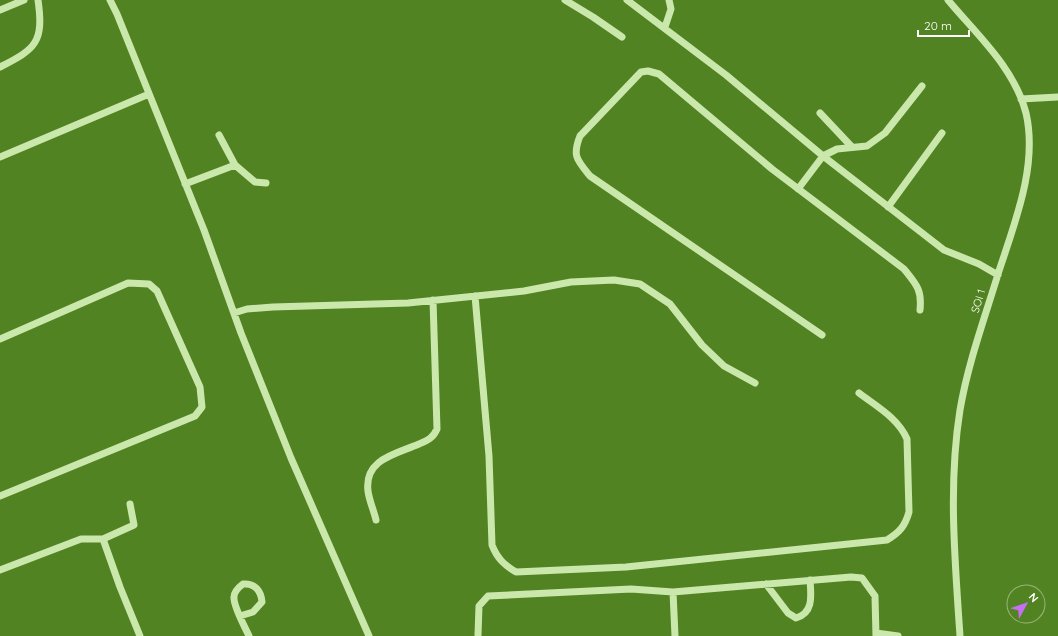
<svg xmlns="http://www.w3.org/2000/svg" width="1058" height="636" viewBox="0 0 1058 636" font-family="Quicksand,sans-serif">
  <rect width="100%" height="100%" fill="#528323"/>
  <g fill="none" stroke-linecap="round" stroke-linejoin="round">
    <!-- minor -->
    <path stroke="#cae8ac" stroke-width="7" d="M110,0l7,14 87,216 37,103 50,125 78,178
      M565,0l28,17 29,20
      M627,0l99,75 97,81 121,94 35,14 19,11
      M948,0c29,35 66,67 78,113 12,52 -11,109 -27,158 -14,46 -31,92 -39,139 -12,75 -5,151 0,226
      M0,10l24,-10
      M665,27l6,-18 -2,-9
      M0,67c36,-18 44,-25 38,-67
      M1021,99l37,-2
      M820,113l31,33
      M0,157l149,-63
      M235,165l20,17 11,1
      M185,184l50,-19 -16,-30
      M798,189l25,-33 14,-7 30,-3 18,-13 37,-47
      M888,207l54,-74
      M475,296l14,160 3,89c5,13 12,20 24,27l110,-5 261,-27c13,-8 18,-14 22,-28l-2,-73c-9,-21 -31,-33 -48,-46
      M234,313l13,-4 26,-2 135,-4 116,-12 47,-9 43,-2 26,4 30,20 32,41 22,21 31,17
      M822,335l-232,-159c-13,-16 -18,-20 -10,-40l61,-64 7,-1 11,3 113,95 132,100c13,16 18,21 16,41
      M0,339l128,-56 21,1 8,7 43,96 2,20 -7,9 -195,80
      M130,504l4,21 -31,14 17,48 20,49
      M376,520c-2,-9 -7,-20 -8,-29 -4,-32 28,-37 51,-47 9,-4 14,-6 18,-15l-4,-129
      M0,570l81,-31h22
      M766,584l22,29 8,5c18,-5 15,-23 14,-38
      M673,592l2,44
      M240,616l13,-4 9,-10c-1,-11 -7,-19 -19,-18 -4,3 -9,7 -9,13 -1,9 11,30 15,39
      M876,633l22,3
      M478,635l1,-29 9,-10 143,-7 42,3 178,-15 11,1 13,18 1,40"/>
  </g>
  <g text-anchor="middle" stroke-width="4" stroke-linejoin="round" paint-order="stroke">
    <!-- street labels -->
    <g font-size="11" fill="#fff" stroke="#528323">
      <text transform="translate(978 301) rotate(-73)" y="4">SOI 1</text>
    </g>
  </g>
  <!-- north arrow -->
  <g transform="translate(1026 604) rotate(50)"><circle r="19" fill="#528323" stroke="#97b57b"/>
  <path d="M0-3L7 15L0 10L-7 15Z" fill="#c66ff3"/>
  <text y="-6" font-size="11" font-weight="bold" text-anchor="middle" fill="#ffffff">N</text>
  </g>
  <!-- scale -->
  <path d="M918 30v6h51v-6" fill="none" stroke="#ffffff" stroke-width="2"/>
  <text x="924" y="30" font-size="12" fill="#ffffff" stroke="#528323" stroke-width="3" paint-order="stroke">20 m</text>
</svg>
